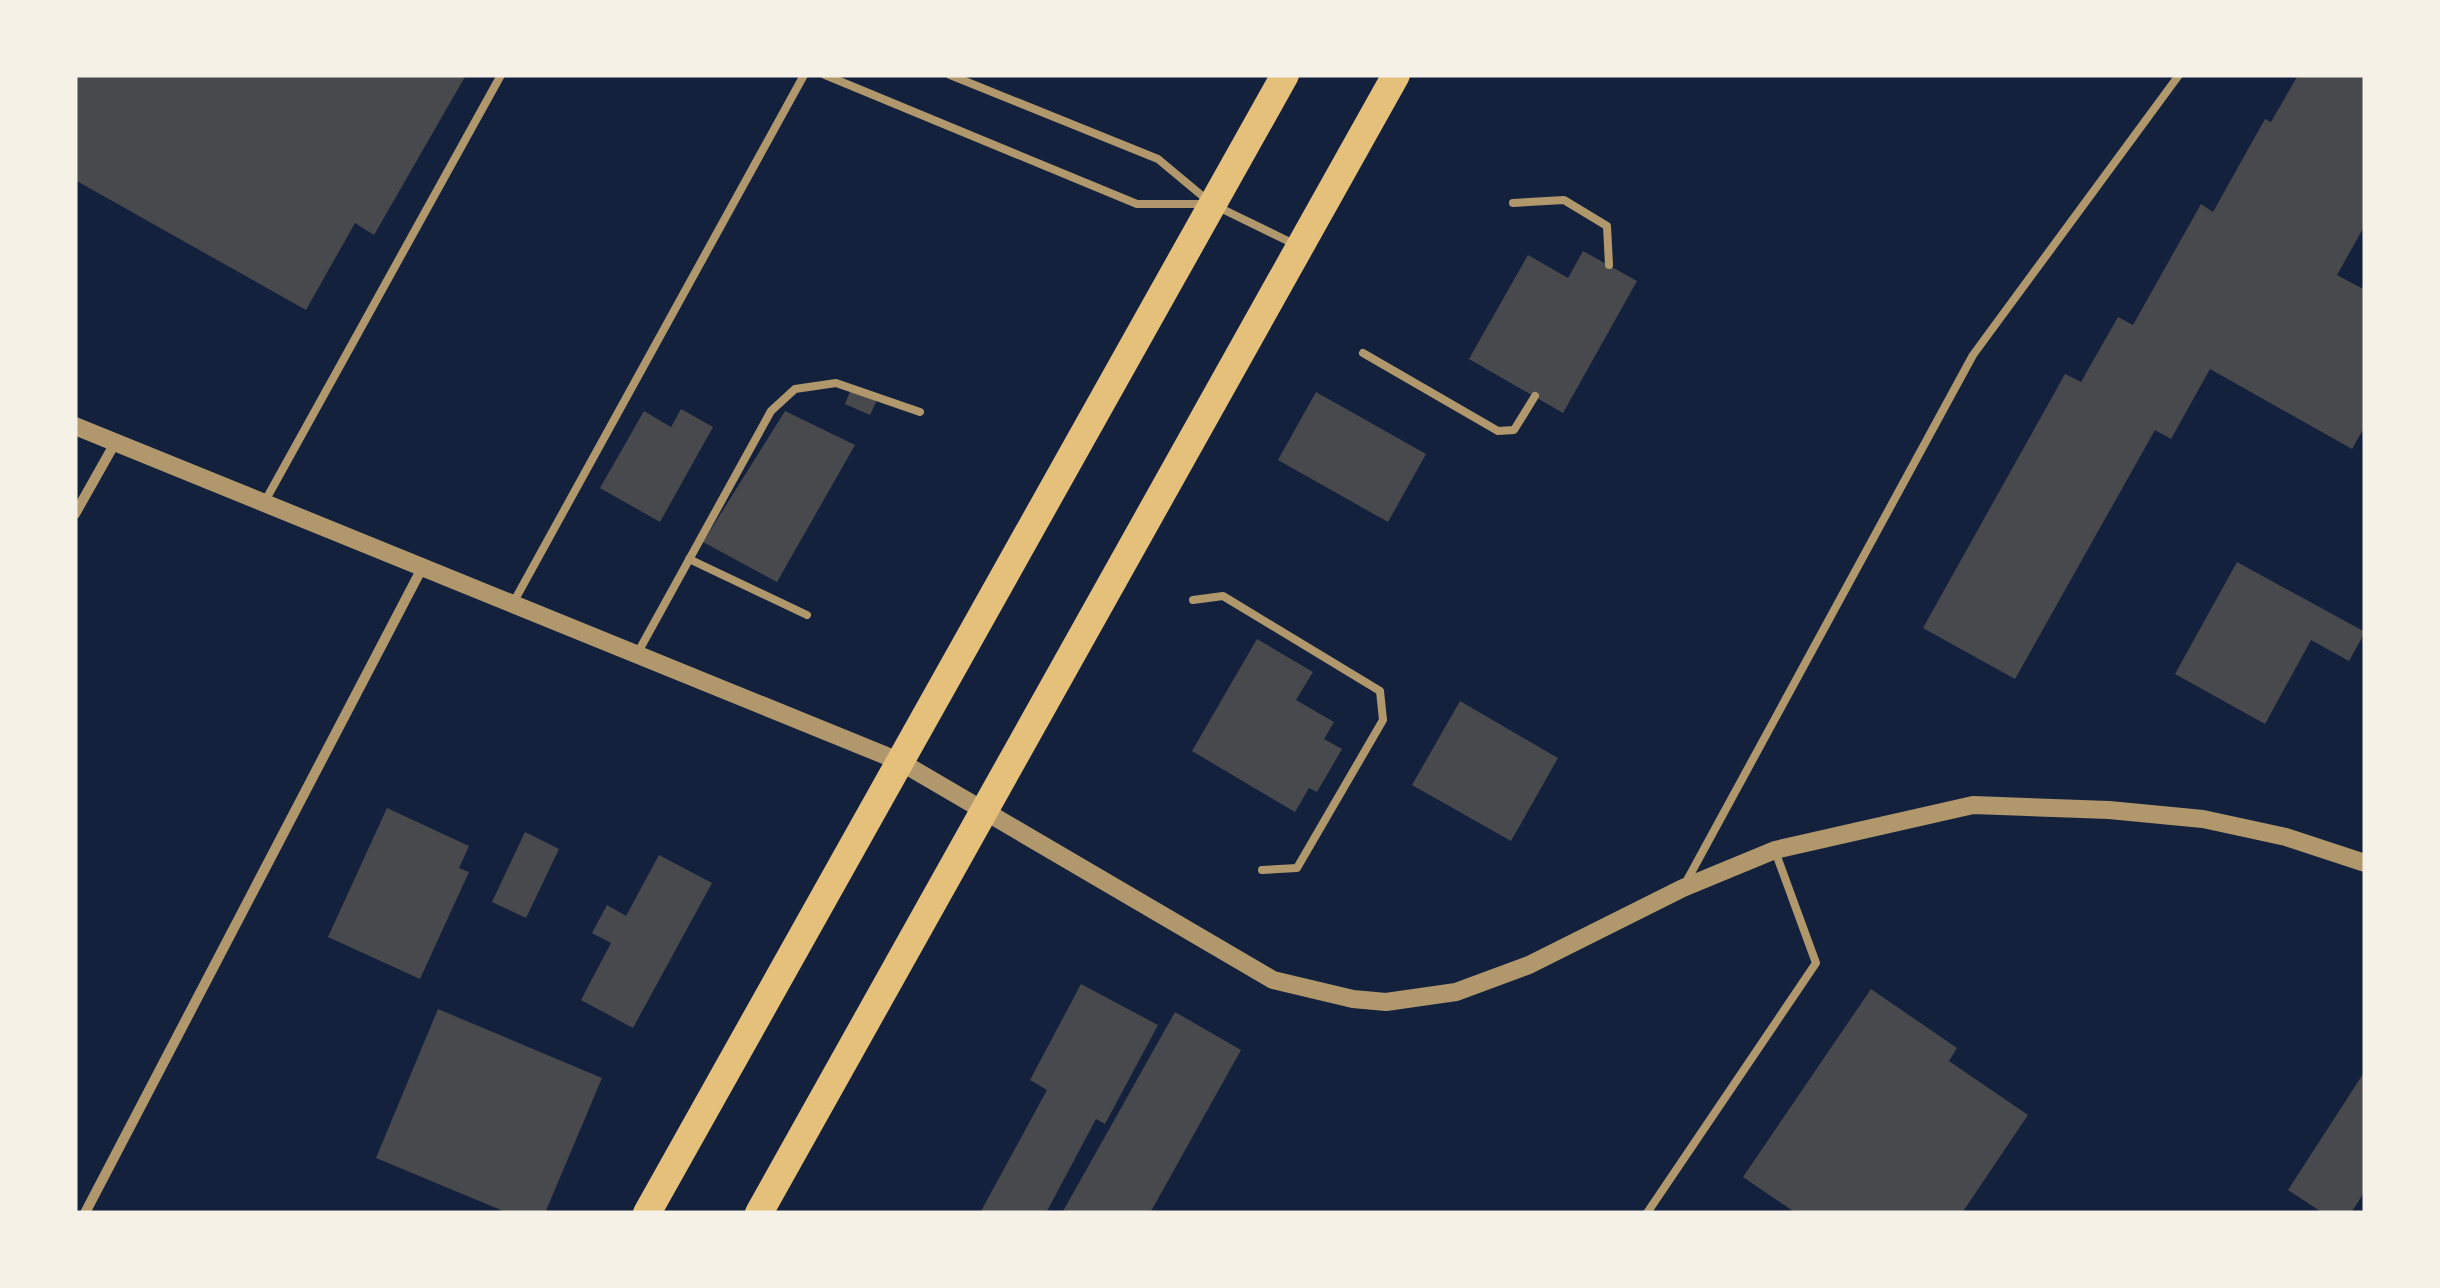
<svg xmlns="http://www.w3.org/2000/svg" width="2440" height="1288" viewBox="0 0 2440 1288" font-family="Georgia,serif">
  <rect width="100%" height="100%" fill="#14213d"/>
  <!-- building -->
  <path fill="#48494c" d="M75,75h391l-92,160 -19,-12 -49,87 -231,-130z
    M2298,75h67v150l-28,50 28,15v136l-13,23 -142,-80 -39,70 -16,-9 -140,249 -92,-51 142,-254 16,8 37,-65 15,8 68,-121 12,8 52,-93 6,3z
    M1583,251l54,30 -74,132 -94,-54 59,-104 40,23z
    M851,389l26,11 -7,15 -25,-11z
    M1316,392l110,62 -38,68 -110,-62z
    M681,409l32,18 -53,95 -60,-34 44,-77 27,16z
    M785,411l70,34 -78,137 -74,-40z
    M2237,562l128,70 -16,29 -38,-21 -46,84 -90,-50z
    M1257,639l56,33 -17,28 38,22 -10,17 18,10 -25,43 -8,-4 -14,24 -103,-61z
    M1460,701l98,57 -47,83 -99,-56z
    M387,808l82,38 -10,22 10,4 -49,107 -92,-42z
    M525,832l34,17 -33,69 -34,-16z
    M659,855l53,28 -79,145 -52,-28 30,-57 -19,-10 15,-28 19,11z
    M1081,984l77,41 -53,99 -9,-5 -50,94h-66l67,-123 -17,-10z
    M1871,989l86,59 -8,13 79,54 -66,98h-166l-53,-36z
    M438,1009l164,69 -57,135h-37l-132,-55z
    M1175,1012l66,38 -91,163h-88z
    M2365,1071v120l-14,22h-28l-35,-23z"/>
  <g fill="none" stroke-linecap="round" stroke-linejoin="round">
    <!-- service -->
    <path stroke="#b1986c" stroke-width="8" d="M825,75l312,129h68
      M950,75l208,84 54,45 82,40
      M1513,203l51,-3 43,26 2,39
      M1363,353l135,78 16,-1 21,-34
      M264,503l237,-428
      M689,559l118,56
      M1193,600l30,-4 157,95 3,29 -86,148 -35,2
      M512,605l292,-530
      M637,654l134,-243 24,-22 41,-6 84,29
      M1685,884l288,-529 206,-280
      M1647,1213l169,-250 -41,-112"/>
    <!-- minor -->
    <path stroke="#b1986c" stroke-width="10" d="M75,514l40,-71
      M85,1213l336,-643"/>
    <!-- tertiary -->
    <path stroke="#b1986c" stroke-width="18" d="M75,426l824,335 374,219 80,19 33,3 70,-10 73,-27 154,-77 92,-38 198,-45 136,5 94,9 83,18 79,26"/>
    <!-- trunk -->
    <path stroke="#e5c07b" stroke-width="28" d="M647,1213l638,-1138
      M759,1213l637,-1138"/>
  </g>
  <!-- border -->
  <rect width="2440" height="1288" fill="none" stroke="#f6f1e7" stroke-width="155"/>
</svg>
